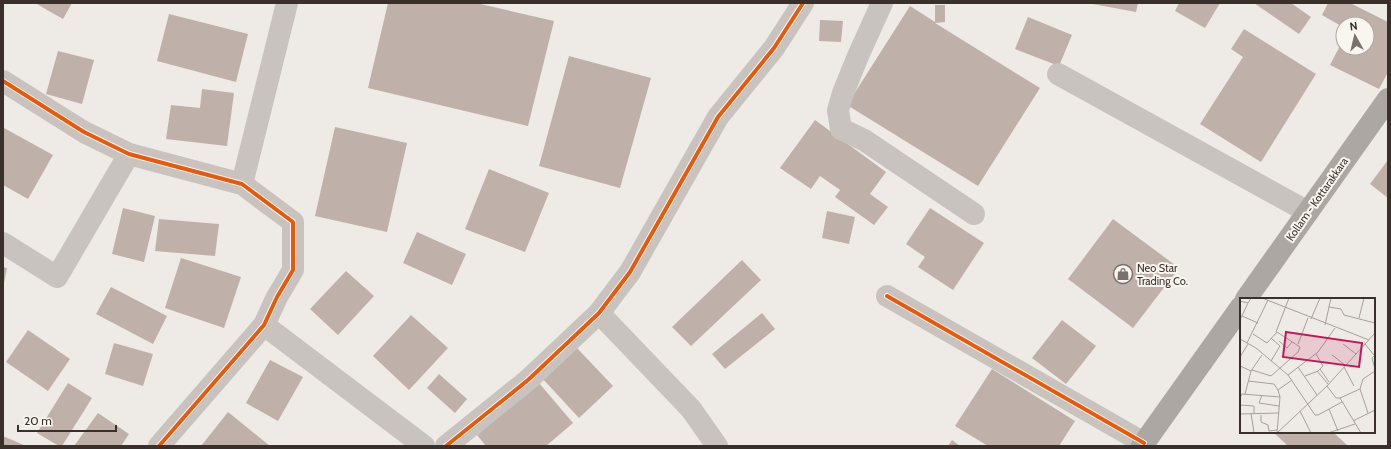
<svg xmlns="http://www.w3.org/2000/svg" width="1391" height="449" viewBox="0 0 1391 449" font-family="Cabin,sans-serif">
  <rect width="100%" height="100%" fill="#eeeae6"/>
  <!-- building -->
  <path fill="#c0b0aa" d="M35,3h37l-9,16z
    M388,3h88l78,18 -26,105 -160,-38z
    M1087,3h51l-2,9z
    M1179,3h41l-15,25 -30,-17z
    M1254,3h37l20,14 -12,17z
    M1328,3h22l38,19v50l-9,17 -49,-24 13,-25v8h24v-24h-24v3l-21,-12z
    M935,5h10v17l-10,1 105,65 -62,98 -131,-81 63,-99 25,16z
    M169,14l79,20 -12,48 -79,-21z
    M1028,17l44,18 -13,31 -44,-17z
    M820,20l23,1 -2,21 -22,-1z
    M1244,29l72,45 -55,88 -61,-38 43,-67 -12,-8z
    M58,51l36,9 -12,44 -36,-10z
    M569,56l82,22 -31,110 -81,-22z
    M202,89l32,4 -7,53 -61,-7 5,-34 29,3z
    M815,120l71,52 -16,22 18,13 -14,18 -39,-28 5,-7 -20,-14 -9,13 -31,-21z
    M335,127l72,16 -20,89 -72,-16z
    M4,128l49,27 -25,44 -25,-14z
    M1388,160v38l-18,-14z
    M489,169l60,24 -24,59 -60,-23z
    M123,208l32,8 -11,46 -32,-8z
    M930,208l54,35 -31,47 -35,-23 7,-10 -19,-13z
    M827,211l28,6 -6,27 -27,-6z
    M159,219l60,5 -4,32 -60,-5z
    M1113,219l66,49 -46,60 -65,-49z
    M417,232l49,22 -14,31 -49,-22z
    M181,258l60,19 -17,51 -59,-20z
    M742,260l19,20 -70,66 -19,-19z
    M3,267l4,1 -3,15h-1z
    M346,271l28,25 -36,39 -28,-26z
    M111,287l56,29 -14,28 -57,-30z
    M762,313l13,16 -50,40 -13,-15z
    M411,315l37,33 -39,42 -36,-34z
    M1062,320l34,26 -30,38 -34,-26z
    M28,330l42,29 -22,32 -42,-29z
    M114,343l39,11 -10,32 -38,-12z
    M576,347l37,39 -34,32 -37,-40z
    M270,360l33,17 -25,44 -32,-18z
    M992,369l83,52 -16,25h-71l-33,-20z
    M439,374l28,25 -12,14 -28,-25z
    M68,383l24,15 -30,48h-3l-22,-13z
    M539,383l34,40 -27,23h-60l-9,-11z
    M228,412l42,34h-69z
    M98,413l31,21 -8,12h-47z
    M1273,432h60l15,14h-60z
    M3,436l23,10h-23z
    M952,440l8,6h-12z"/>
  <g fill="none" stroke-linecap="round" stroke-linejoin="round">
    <!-- minor -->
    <path stroke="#c8c3be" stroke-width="22" d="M882,3l-24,53 -15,37 -5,17 3,19 23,11 110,74
      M1058,74l250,138
      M3,81l81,51 45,22 113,30 51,38v48l-16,27 -13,28 -105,121
      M242,184l45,-181
      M3,243l54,34 72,-123
      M887,296l257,147
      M599,313l92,96 26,37
      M264,325l160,121
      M446,446l82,-66 71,-67 31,-41 88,-155 56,-69 29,-45"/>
    <!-- major -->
    <path stroke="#ada7a3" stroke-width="22" d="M1246,299l142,-200
      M1142,446l99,-139"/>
    <!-- cycleway casing -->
    <g stroke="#f9f5ef" stroke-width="6">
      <path id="cycleway" d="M3,81l81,51 45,22 113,30 51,38v48l-16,27 -13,28 -105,121
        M887,296l257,147
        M446,446l82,-66 71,-67 31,-41 88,-155 56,-69 29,-45"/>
    </g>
    <!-- cycleway -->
    <use href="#cycleway" stroke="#e8590c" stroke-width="4"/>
  </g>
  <!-- icons -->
  <defs>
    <g id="shop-ring" transform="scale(1)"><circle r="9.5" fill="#f9f5ef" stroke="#78716d" stroke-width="1.5"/><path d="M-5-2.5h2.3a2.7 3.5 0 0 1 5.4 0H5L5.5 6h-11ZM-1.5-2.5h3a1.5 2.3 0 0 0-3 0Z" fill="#78716d"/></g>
  </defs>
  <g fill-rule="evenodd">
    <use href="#shop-ring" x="1123" y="274"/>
  </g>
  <g text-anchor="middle" stroke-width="4" stroke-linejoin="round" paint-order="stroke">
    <!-- street labels -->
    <g font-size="11" fill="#39302c" stroke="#f9f5ef">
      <text transform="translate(1317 199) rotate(-55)" y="4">Kollam - Kottarakkara</text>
    </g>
    <!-- poi labels -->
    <g font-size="11" fill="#39302c" stroke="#f9f5ef" text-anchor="start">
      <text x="1137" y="272">Neo Star<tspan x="1137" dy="13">Trading Co.</tspan></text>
    </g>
  </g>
  <!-- overview -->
  <g transform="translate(1240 298)">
    <rect width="135" height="135" fill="#eeeae6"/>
    <path fill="none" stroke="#a6a09c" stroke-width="1" d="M22,0l107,42M0,3l8,2 3,-5M89,9l12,2 3,6 31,8M2,18l16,7M119,20l5,-20M71,21l9,-21M0,22l8,-17M85,27l6,-27M36,34l13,-34M0,41l16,9 32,27 27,40h3l24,-13M39,43l8,7 5,-6M7,45l21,-43M58,46l10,-26M103,46l13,10M125,46l9,11M92,57l13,10M135,57l-3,3 3,11M0,59l8,-13M31,63l9,-15 -9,-8M0,68l11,5M58,69l19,28M104,69l10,19M80,71l9,13M12,72l19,6 27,-24 2,-5 -23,-15 -10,11 -14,-9M77,73l11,13M48,77l30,-23 17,-24M65,78l13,-5 5,-5 -7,-12M8,83l26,3 4,6M87,88l9,12h4l21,35M120,91l8,24M5,96l6,-23 11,-16M22,97l-3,8 20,3M0,100l2,-4 38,3M100,100l20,-9 3,-10 12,-8M0,107l14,1v8M89,111l9,22M60,113l11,22M11,115l3,20M0,116l39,-1M21,117v7l7,3 1,6 8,-1M113,123l22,-11M37,135l3,-36 -2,-7 14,-10M37,135l50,-47 48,-53M88,135l27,-9"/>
    <path fill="#c2185b" fill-opacity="0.15" stroke="#c2185b" stroke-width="2" d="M46,34l76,11 -3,24 -76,-10z"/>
    <rect width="135" height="135" fill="none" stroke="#39302c" stroke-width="2"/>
  </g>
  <!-- border -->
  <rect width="1391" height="449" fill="none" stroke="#39302c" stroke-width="8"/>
  <!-- north arrow -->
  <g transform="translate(1355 36) rotate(352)"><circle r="19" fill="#f9f5ef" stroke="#aca6a1"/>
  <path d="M0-3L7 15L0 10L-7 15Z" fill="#78716d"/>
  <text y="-6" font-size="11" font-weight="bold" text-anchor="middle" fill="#39302c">N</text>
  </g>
  <!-- scale -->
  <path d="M18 425v6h98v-6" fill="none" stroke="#39302c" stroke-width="2"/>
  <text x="24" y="425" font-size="12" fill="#39302c" stroke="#f9f5ef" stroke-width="3" paint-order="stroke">20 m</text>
</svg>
